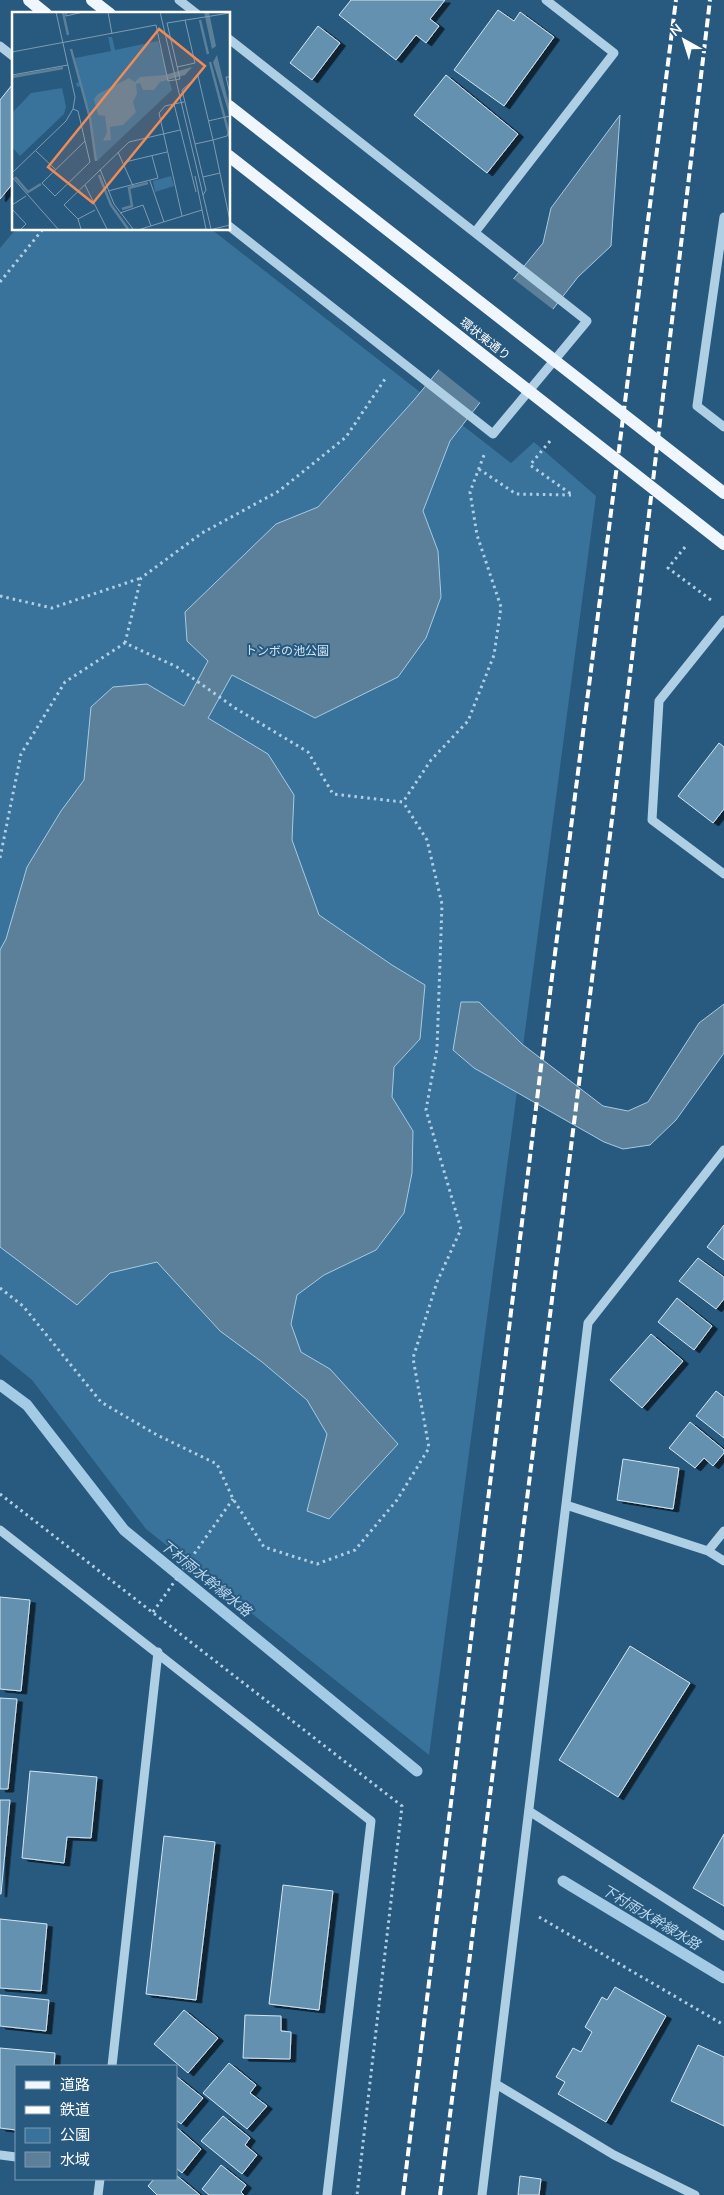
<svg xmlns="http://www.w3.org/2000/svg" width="724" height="2195" viewBox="0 0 724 2195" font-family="'Nunito Sans','Noto Sans JP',sans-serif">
  <defs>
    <filter id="shadow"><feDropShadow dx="5.5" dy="3" stdDeviation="0" flood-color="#0009"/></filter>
  </defs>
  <rect width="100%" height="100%" fill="#28597f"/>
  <!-- green -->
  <path fill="#39729a" d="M16,229h195l300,234 23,-21 62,54 -167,1259 -283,-226 -114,-149 -32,-26v-1106z"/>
  <!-- water -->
  <path fill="#5d809a" stroke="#a4cbe5" d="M620,115l-9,131 -33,31 -128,164 -27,70 15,40 3,46 -15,41 -28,39 -83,41 -83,-43 -24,43 60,36 26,41 -2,45 27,75 73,50 33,20 -5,54 -26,28 -2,30 21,34 -1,42 -8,40 -28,37 -52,25 -27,20 -6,29 10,28 29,17 68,75 -69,75 -22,-8 20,-77 -20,-34 -45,-38 -42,-31 -63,-69 -47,11 -33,32 -77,-58v-297l6,-11 21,-72 34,-56 23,-31 7,-73 22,-20 34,-3 37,22 24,-45 -21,-20 -2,-29 91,-88 42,-17 96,-107 129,-157 8,-35z
    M461,1002h18l43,42 81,62 25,5 20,-9 51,-79 25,-19v49l-48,67 -26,25 -27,4 -19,-7 -130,-74 -21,-18z"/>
  <!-- pier -->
  <path fill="#28597f" d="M511,277l44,34 -73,93 -45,-36z"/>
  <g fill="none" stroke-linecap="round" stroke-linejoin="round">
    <!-- stream -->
    <path stroke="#a4cbe5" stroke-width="11" d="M0,1385l27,20 97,125 293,241
      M563,1881l161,97"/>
  </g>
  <!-- building -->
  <path fill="#6591b1" stroke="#d2e6f4" filter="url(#shadow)" d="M351,0h94l-15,19 9,7 -13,17 -10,-8 -20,25 -57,-45z
    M498,10l16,11 6,-9 34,25 -50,69 -50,-36z
    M318,26l22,17 -28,37 -22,-17z
    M446,75l72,59 -31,39 -73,-58z
    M12,85l2,1v96l-14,17v-99z
    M719,743l5,4v62l-11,14 -35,-27z
    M724,1225v35l-17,-13z
    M698,1258l26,19v22l-8,10 -37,-28z
    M677,1298l35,28 -18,24 -36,-28z
    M651,1334l32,27 -41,47 -32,-28z
    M716,1391l8,6v41l-28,-22z
    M690,1422l34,28v3l-11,13 -9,-8 -9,10 -26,-20z
    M623,1459l56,9 -6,41 -56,-9z
    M0,1597l30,3 -9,91 -21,-2z
    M630,1646l60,37 -72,114 -59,-37z
    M0,1698l17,1 -9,90h-8z
    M30,1771l67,6 -6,61 -24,-1 -3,26 -42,-5z
    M0,1800h10l-9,94h-1z
    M724,1834v72l-31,-18z
    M164,1836l51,6 -19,158 -50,-6z
    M283,1885l50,6 -14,119 -50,-6z
    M0,1919l47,5 -6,67 -41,-3z
    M615,1987l51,29 -60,106 -48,-28 7,-12 -9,-5 17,-29 8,4 11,-20 -7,-5 17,-30 5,3z
    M0,1995l49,5 -3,31 -46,-5z
    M184,2010l34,28 -30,35 -34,-29z
    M245,2015l36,1v15l10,1 -1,27 -47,-1z
    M698,2045l26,12v69l-53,-25z
    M0,2048l55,5 -1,13h-38v64l-16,-2z
    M229,2063l27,22 -6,8 17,13 -20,23 -44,-36z
    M176,2076l27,22 -22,26 -5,-4z
    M223,2116l27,22 -5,7 12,10 -15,19 -41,-33z
    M176,2127l25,22 -19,24 -6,-5z
    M221,2165l25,20 -5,7 3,3h-35l-7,-6z
    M176,2175l24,20h-43l-9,-9 6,-7h22z
    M520,2176l21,3 -2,16h-21z"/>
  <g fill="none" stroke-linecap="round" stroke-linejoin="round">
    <!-- path -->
    <path stroke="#afcfe5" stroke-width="3" stroke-dasharray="2.5 4" stroke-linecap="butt" d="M0,282l43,-53
      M550,441l-20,24 41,29
      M479,469l37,25 55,1
      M685,547l-17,21 43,32
      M0,596l52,12 89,-30
      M125,643l16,-65 61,-45 77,-42 67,-54 39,-58
      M0,858l21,-104 44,-72 60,-39 52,24 58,41 73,44 25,42 70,8 28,-42 37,-39 26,-66 7,-48 -24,-72 -7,-43 14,-37
      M0,1288l23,18 78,96 56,33 60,29 16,35 31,48 53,17 38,-14 42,-50 32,-52 -16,-90 24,-76 24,-53 -35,-119 11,-61 5,-145 -15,-64 -24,-38
      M0,1494l402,312 -45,389
      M153,1612l80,-113
      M539,1917l185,108"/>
    <!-- minor -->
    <path stroke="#afcfe5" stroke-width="9" d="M179,0l18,14
      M229,39l358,282 -94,113 -264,-208
      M0,46l14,11
      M724,217l-27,189 27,21
      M476,231l138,-178 -68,-53
      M724,620l-65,81 -7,119 72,54
      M566,1505l142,46 16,10
      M0,1530l371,291 -44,374
      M708,1551l16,-20
      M529,1811l195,125
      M112,2066l46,-414
      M496,2084l118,71 81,40
      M0,2155l16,2
      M98,2195l2,-16
      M482,2195l106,-872 136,-173"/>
    <!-- major -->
    <path stroke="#eff6fd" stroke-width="12" d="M29,0l17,14
      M92,0l18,14"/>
    <!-- rail -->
    <path stroke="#fff" stroke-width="4" stroke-dasharray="9 4" stroke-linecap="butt" d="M403,2195l148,-1210 125,-985
      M440,2195l189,-1512 81,-683"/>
    <!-- major-bridge -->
    <path stroke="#eff6fd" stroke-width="12" d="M229,106l495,387
      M229,156l495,388"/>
  </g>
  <g text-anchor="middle" stroke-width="4" stroke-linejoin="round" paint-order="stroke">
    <!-- street labels -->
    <g font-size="12" fill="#fff" stroke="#28597f">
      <text transform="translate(485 339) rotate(38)" y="4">環状東通り</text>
    </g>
    <!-- park labels -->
    <g font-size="12" fill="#d2e6f4" stroke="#28597f">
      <text x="287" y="655">トンボの池公園</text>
    </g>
    <!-- water labels -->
    <g font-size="14" font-style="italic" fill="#bad8ed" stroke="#28597f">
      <text transform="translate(206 1578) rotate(39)" y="5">下村雨水幹線水路</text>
      <text transform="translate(651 1917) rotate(31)" y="5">下村雨水幹線水路</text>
    </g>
  </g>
  <!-- overview -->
  <g transform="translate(12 12)">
    <rect width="218" height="218" fill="#28597f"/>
    <path d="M96,25h4l3,13 43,-9 14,49 -75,71 -7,-49 -9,-26 -4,1 -1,-4 4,-1 -5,-24 36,-7zM50,76l4,19 -2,7 -44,42 -8,-9v-34l19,-20zM159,164l3,10 -19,6 -2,-11z" fill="#39729a"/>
    <path d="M192,0h5l7,34 -4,3zM205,43l12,50v9l-16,-52zM180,55l-7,8 -25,7 -6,8h-11l-3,-7 -4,1 1,10 -4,8 3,10 -13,13 -13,2 1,13 -8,1 4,-9 -2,-16 -7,-1 -4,-16 4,-5 31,-16 6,4 5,-5 25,-2z" fill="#5d809a"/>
    <path fill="none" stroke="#5d809a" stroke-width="2.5" d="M51,0l5,23M188,8l8,34M59,37l19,69 6,43M198,50l20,76M0,65l51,-9M87,163l12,30 17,24M3,165l13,15 13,-8M110,197l10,-3 -3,-18 19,-5"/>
    <path fill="none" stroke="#7e9bb2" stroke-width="1" d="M54,0v4l17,-4M96,0l4,22M148,0l51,217M0,40l144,-27 12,56 12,-2 -13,-56 63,-10M165,55l18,-4 -10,-43M0,63l56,-10M186,64l15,64 -18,4 -13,-54zM218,65h-4l4,17M172,90l-10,2 22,88M162,92l-9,2 -6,7 23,103M61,97l5,2 7,30 5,21 -35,34 -13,-13 43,-42M196,109l22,-5M218,117l-3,7 -14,4 17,81M183,132l11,46 -3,5M24,139l20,19M106,140l15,34M113,150l42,-10M88,157l14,35 19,25M0,161l54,-52 7,-12 2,-12 -19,-85M183,164l11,53M0,165l46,52M191,165l17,-4M138,169l14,41M73,173l22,44M96,179l50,-13 -6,-22M0,193l14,-9M0,197l14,15 -5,5M108,201l23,-8 8,21M66,207l17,-9M69,217l-3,-10 -14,-14 65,-63 51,-12M129,217l61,-19M201,217l17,-4"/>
    <path fill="#ef8b55" fill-opacity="0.15" stroke="#ef8b55" stroke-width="2.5" d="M147,17l46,37 -112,137 -45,-36z"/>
    <rect width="218" height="218" fill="none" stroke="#fff" stroke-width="2.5"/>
  </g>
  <!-- legend -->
  <rect x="15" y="2065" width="162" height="115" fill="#28597f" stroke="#7e9bb2"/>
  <rect x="25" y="2081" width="25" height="8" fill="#eff6fd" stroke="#7e9bb2"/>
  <text x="60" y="2090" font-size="15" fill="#ffffff">道路</text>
  <rect x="25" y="2106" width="25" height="8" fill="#ffffff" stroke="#7e9bb2"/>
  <text x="60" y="2115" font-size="15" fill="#ffffff">鉄道</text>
  <rect x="25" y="2128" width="25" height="15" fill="#39729a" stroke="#7e9bb2"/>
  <text x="60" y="2140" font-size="15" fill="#ffffff">公園</text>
  <rect x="25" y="2152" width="25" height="15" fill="#5d809a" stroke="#7e9bb2"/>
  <text x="60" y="2165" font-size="15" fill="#ffffff">水域</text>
  <!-- north arrow -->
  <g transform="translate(684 40) rotate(321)" stroke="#28597f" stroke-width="4" paint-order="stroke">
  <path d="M0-4L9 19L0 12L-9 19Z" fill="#ffffff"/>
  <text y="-8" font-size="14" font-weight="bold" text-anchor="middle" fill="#ffffff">N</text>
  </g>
</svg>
